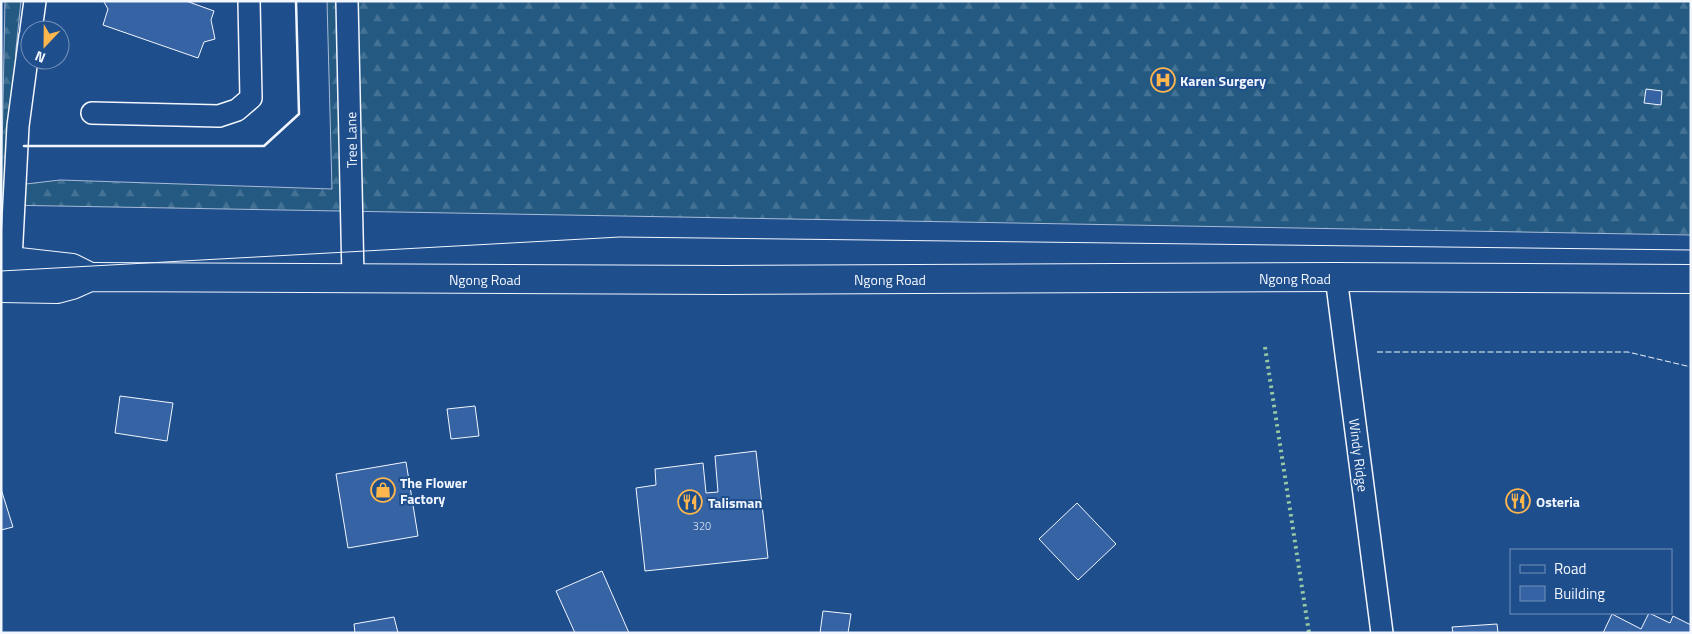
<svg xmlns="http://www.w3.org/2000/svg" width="1692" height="634" viewBox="0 0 1692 634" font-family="'Titillium Web',sans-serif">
  <defs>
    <pattern id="forest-firs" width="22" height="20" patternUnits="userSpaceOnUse" patternTransform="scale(1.25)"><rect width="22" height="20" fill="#245a82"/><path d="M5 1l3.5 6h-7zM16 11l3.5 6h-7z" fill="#447295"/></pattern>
  </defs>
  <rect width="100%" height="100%" fill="#1f4e8c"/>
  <!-- forest -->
  <path fill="url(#forest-firs)" stroke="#a8bbd7" d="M5,1H21L16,49L9,186L60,180L332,189L327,1H1691V235L1,205Z"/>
  <!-- building -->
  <g fill="#3563a3" stroke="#f2f6ff">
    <path d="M105,1H186L214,11L211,20L215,39L204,42L198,58L103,25L108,9L104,2Z"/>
    <path d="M1646,89L1662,91L1661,105L1644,103Z"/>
    <path d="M120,396L173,403L167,441L115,433Z"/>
    <path d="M475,406L479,436L451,439L447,409Z"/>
    <path d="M756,451L768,558L645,571L636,488L656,485L655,469L703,463L706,493L718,492L715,456Z"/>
    <path d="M406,462L418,536L348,548L336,474Z"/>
    <path d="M1,489L13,527L1,530Z"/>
    <path d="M1077,503L1116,544L1078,580L1039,539Z"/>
    <path d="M602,571L629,633H575L556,591Z"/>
    <path d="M823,611L851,614L848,633H820Z"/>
    <path d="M1649,613L1670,623L1673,616L1691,625V633H1603L1612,614L1641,629Z"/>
    <path d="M394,617L398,633H355L354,624Z"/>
    <path d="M1497,624L1498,633H1453L1452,627Z"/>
  </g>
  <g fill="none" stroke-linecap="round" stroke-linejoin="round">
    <!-- street casing -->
    <g stroke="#f2f6ff" stroke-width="24">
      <g id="street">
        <path d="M347,1L353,278"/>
        <path d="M31,30L35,1"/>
        <path d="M92,113L219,116L237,110L251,98L249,1"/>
        <path d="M11,260L18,126L30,36"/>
        <path d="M1336,277L1382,633"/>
      </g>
    </g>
    <!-- secondary casing -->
    <g stroke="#f2f6ff" stroke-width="30">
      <g id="secondary">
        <path d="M1,260L72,268L90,277"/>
        <path d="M1,288L57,289L72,285L90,277L725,280L1336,277L1691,279"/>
      </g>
    </g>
    <!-- street -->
    <use href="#street" stroke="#1f4e8c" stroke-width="21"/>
    <!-- secondary -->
    <use href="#secondary" stroke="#1f4e8c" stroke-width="28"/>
    <!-- tram -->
    <path stroke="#f2f6ff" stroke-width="1" d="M1,271L620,237L1691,250"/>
    <!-- hedge -->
    <path stroke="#97c8a6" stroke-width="4" stroke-dasharray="2.5 4" stroke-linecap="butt" d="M1265,347L1309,633"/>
    <!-- fence -->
    <path stroke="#f2f6ff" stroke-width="1" stroke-dasharray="6 2.5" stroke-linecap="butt" d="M1377,352H1628L1691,367"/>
    <!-- wall -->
    <path stroke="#f2f6ff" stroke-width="2.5" d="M24,146H264L299,114L296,1"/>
  </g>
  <!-- icons -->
  <defs>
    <g id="hospital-ring" transform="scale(1.25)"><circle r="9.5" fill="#1f4e8c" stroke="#ffb74d" stroke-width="1.5"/><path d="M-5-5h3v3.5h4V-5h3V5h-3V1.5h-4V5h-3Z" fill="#ffb74d"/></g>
    <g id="shop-ring" transform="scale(1.25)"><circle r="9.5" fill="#1f4e8c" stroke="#ffb74d" stroke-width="1.5"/><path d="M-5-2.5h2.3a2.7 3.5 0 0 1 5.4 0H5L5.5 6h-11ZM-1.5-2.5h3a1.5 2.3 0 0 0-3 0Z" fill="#ffb74d"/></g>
    <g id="restaurant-ring" transform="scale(1.25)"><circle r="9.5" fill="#1f4e8c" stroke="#ffb74d" stroke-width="1.5"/><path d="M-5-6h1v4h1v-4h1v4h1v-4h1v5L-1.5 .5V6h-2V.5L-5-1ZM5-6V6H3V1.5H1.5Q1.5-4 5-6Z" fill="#ffb74d"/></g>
  </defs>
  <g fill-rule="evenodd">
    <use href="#hospital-ring" x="1163" y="80"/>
    <use href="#shop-ring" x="383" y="490"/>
    <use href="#restaurant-ring" x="1518" y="501"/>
    <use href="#restaurant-ring" x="690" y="502"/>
  </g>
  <g text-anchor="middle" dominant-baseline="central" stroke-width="4" stroke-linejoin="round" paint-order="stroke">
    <!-- number labels -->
    <g font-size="11" fill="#c3d1e8">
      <text x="702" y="526">320</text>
    </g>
    <!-- poi labels -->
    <g font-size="14" font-weight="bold" fill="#f2f6ff" stroke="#1f4e8c" text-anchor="start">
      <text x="1180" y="80">Karen Surgery</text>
      <text x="400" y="482">The Flower<tspan x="400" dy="16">Factory</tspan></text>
      <text x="1536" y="501">Osteria</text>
      <text x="708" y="502">Talisman</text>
    </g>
    <!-- street labels -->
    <g font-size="14" fill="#f2f6ff" stroke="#1f4e8c">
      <text transform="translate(351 140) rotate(-91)">Tree Lane</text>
      <text x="1295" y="278">Ngong Road</text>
      <text x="485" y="279">Ngong Road</text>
      <text x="890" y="279">Ngong Road</text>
      <text transform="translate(1359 455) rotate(83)">Windy Ridge</text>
    </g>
  </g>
  <!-- border -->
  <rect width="1692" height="634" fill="none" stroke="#f2f6ff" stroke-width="5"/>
  <!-- legend -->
  <rect x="1510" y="549" width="162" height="65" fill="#1f4e8c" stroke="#7391ba"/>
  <rect x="1520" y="565" width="25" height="8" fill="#1f4e8c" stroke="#7391ba"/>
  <text x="1554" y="574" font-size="15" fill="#f2f6ff">Road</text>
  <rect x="1520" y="586" width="25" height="15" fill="#3563a3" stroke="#7391ba"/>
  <text x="1554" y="599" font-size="15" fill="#f2f6ff">Building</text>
  <!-- north arrow -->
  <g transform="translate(45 45) rotate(202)"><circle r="24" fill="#1f4e8c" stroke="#7391ba"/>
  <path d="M0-4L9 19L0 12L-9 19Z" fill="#ffb74d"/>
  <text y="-8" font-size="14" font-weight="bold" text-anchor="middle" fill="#f2f6ff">N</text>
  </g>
</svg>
